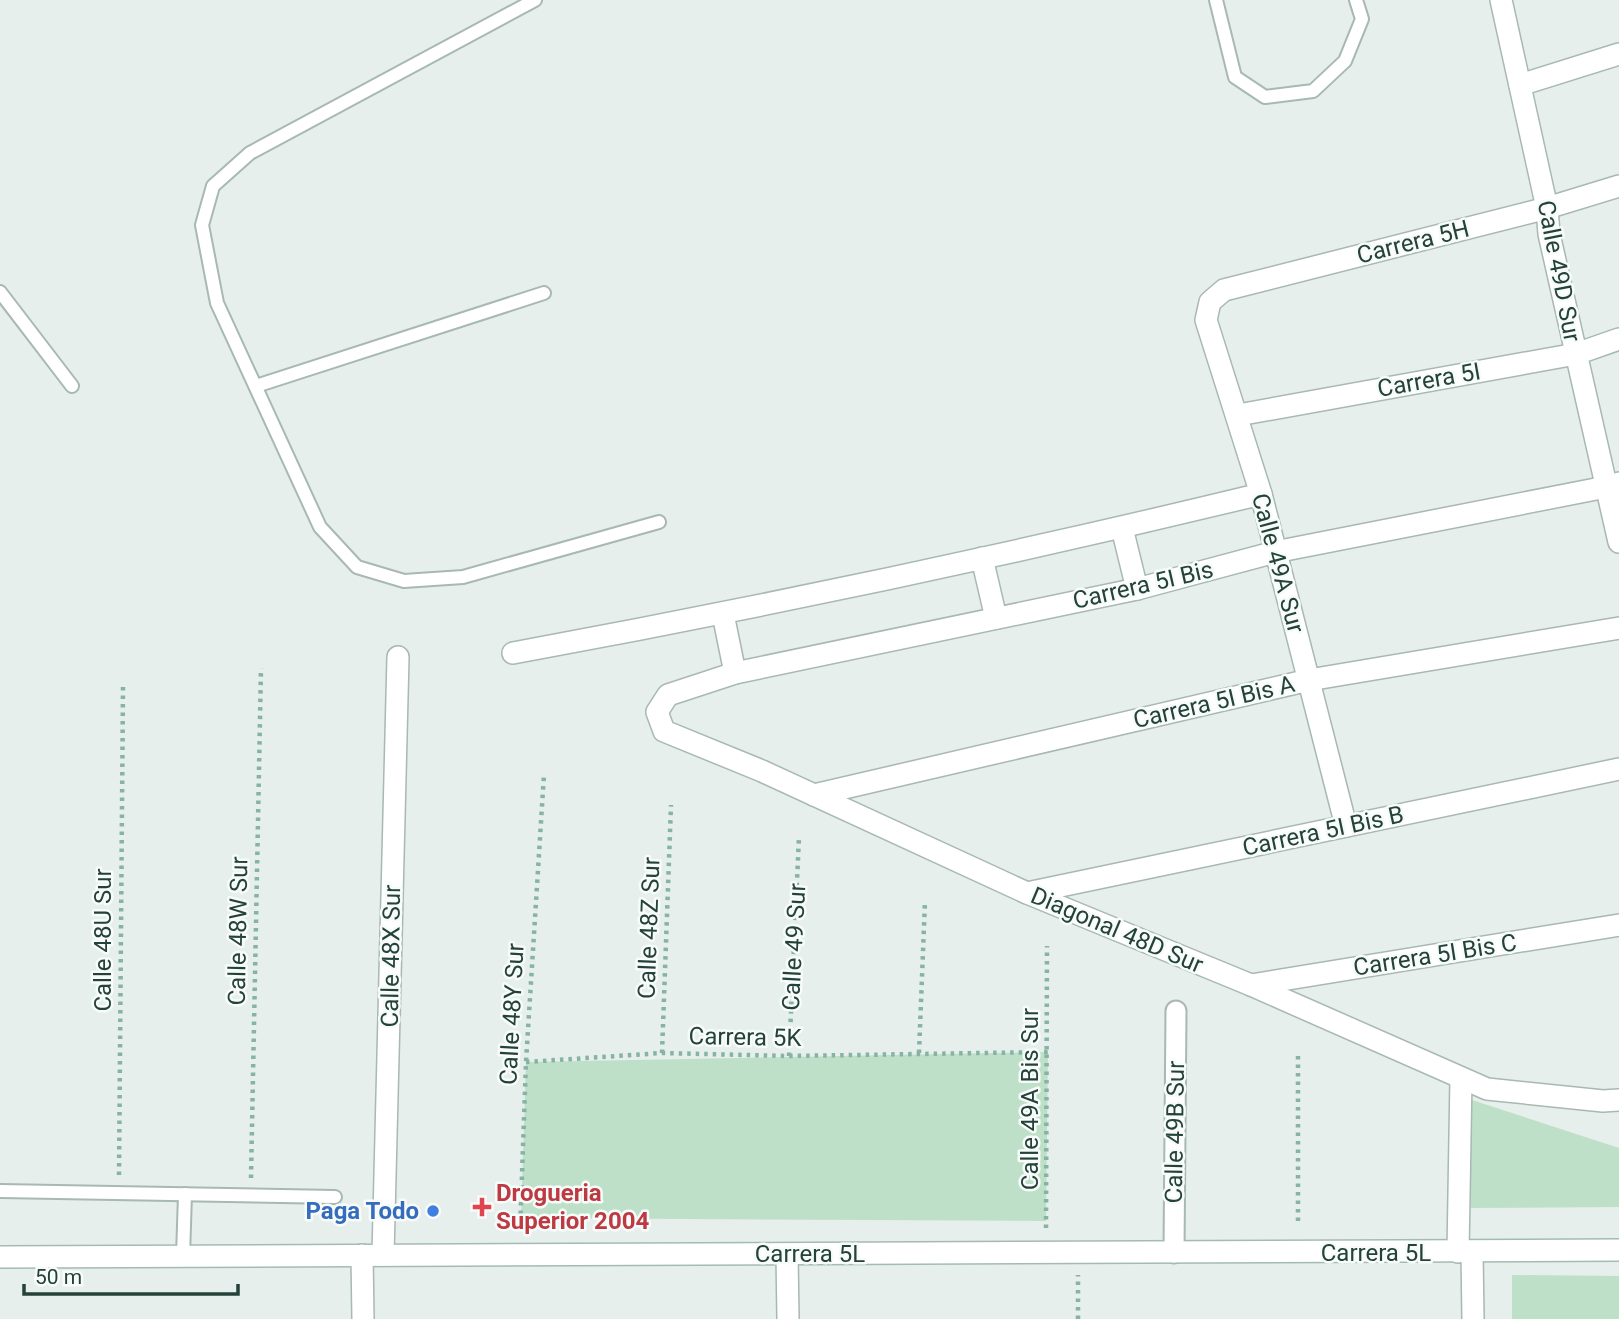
<svg xmlns="http://www.w3.org/2000/svg" width="1619" height="1319" viewBox="0 0 1619 1319" font-family="Roboto,sans-serif">
  <rect width="100%" height="100%" fill="#e6efeb"/>
  <!-- green -->
  <g fill="#bfe0c8">
    <path d="M1048,1052L1046,1221L521,1218L526,1062Z"/>
    <path d="M1469,1099L1619,1148V1207L1471,1208Z"/>
    <path d="M1512,1275L1619,1276V1319H1512Z"/>
  </g>
  <g fill="none" stroke-linecap="round" stroke-linejoin="round">
    <!-- service casing -->
    <g stroke="#a8b8b2" stroke-width="16">
      <g id="service">
        <path d="M535,0L250,153L213,186L202,225L217,303L320,527L357,567L404,581L463,577L659,522"/>
        <path d="M1216,0L1235,77L1265,97L1313,91L1345,61L1362,19L1356,0"/>
        <path d="M0,292L72,386"/>
        <path d="M256,386L544,293"/>
        <path d="M0,1191L335,1197"/>
        <path d="M183,1256L185,1194"/>
      </g>
    </g>
    <!-- pedestrian casing -->
    <g stroke="#a8b8b2" stroke-width="23">
      <path id="pedestrian" d="M1174,1253L1176,1011"/>
    </g>
    <!-- minor casing -->
    <g stroke="#a8b8b2" stroke-width="24">
      <g id="minor">
        <path d="M1501,0L1547,208L1549,234L1619,542"/>
        <path d="M1520,85L1619,54"/>
        <path d="M1238,415L1576,354L1619,339"/>
        <path d="M1619,483L1606,487L1275,552L1137,589L735,673L668,695L657,712L664,731L762,771L1027,893L1251,985L1487,1089L1603,1101L1619,1100"/>
        <path d="M1122,528L1137,589"/>
        <path d="M982,558L996,618"/>
        <path d="M723,614L735,673"/>
        <path d="M513,653C763,607 1013,554 1261,494"/>
        <path d="M814,795L1309,680L1619,628"/>
        <path d="M1346,826L1261,494L1206,320L1210,302L1224,290L1547,208L1619,186"/>
        <path d="M1027,893L1619,769"/>
        <path d="M1251,985L1619,925"/>
        <path d="M1458,1252L1461,1078"/>
        <path d="M787,1254L788,1319"/>
        <path d="M362,1255L363,1319"/>
        <path d="M383,1255L398,657"/>
      </g>
    </g>
    <!-- tertiary casing -->
    <g stroke="#a8b8b2" stroke-width="24">
      <path id="tertiary" d="M1472,1252L1473,1319"/>
    </g>
    <!-- secondary casing -->
    <g stroke="#a4bbb3" stroke-width="24">
      <path id="secondary" d="M0,1257L1619,1250"/>
    </g>
    <!-- path -->
    <g stroke="#86b3a5" stroke-width="4.5" stroke-dasharray="3.5 5" stroke-linecap="butt">
      <path d="M662,1053L671,805"/>
      <path d="M919,1053L925,901"/>
      <path d="M789,1056L799,837"/>
      <path d="M1298,1056V1221"/>
      <path d="M526,1062L662,1053L789,1056L1048,1052"/>
      <path d="M119,1175L123,686"/>
      <path d="M251,1178L261,668"/>
      <path d="M1046,1228L1047,946"/>
      <path d="M520,1231L526,1062L544,774"/>
      <path d="M1078,1319V1275"/>
    </g>
    <!-- service -->
    <use href="#service" stroke="#fff" stroke-width="12"/>
    <!-- pedestrian -->
    <use href="#pedestrian" stroke="#fff" stroke-width="19"/>
    <!-- minor -->
    <use href="#minor" stroke="#fff" stroke-width="21"/>
    <!-- tertiary -->
    <use href="#tertiary" stroke="#fff" stroke-width="21"/>
    <!-- secondary -->
    <use href="#secondary" stroke="#fff" stroke-width="21"/>
  </g>
  <!-- markers -->
  <path fill="#e0444e" stroke="#f7fbf9" stroke-width="2.5" d="M478.5 1196.5h7v7h7v7h-7v7h-7v-7h-7v-7h7z"/>
  <circle fill="#3f7fe0" stroke="#f7fbf9" stroke-width="2.5" cx="433" cy="1211" r="7"/>
  <g text-anchor="middle" dominant-baseline="central" stroke-width="5" stroke-linejoin="round" paint-order="stroke">
    <!-- street labels -->
    <g font-size="24" fill="#24423a" stroke="#f7fbf9">
      <text transform="translate(1413 242) rotate(-14)">Carrera 5H</text>
      <text transform="translate(1559 271) rotate(79)">Calle 49D Sur</text>
      <text transform="translate(1429 380) rotate(-10)">Carrera 5I</text>
      <text transform="translate(1278 563) rotate(75)">Calle 49A Sur</text>
      <text transform="translate(1143 585) rotate(-13)">Carrera 5I Bis</text>
      <text transform="translate(1214 702) rotate(-13)">Carrera 5I Bis A</text>
      <text transform="translate(1323 831) rotate(-12)">Carrera 5I Bis B</text>
      <text transform="translate(649 928) rotate(-88)">Calle 48Z Sur</text>
      <text transform="translate(1117 930) rotate(23)">Diagonal 48D Sur</text>
      <text transform="translate(238 931) rotate(-89)">Calle 48W Sur</text>
      <text transform="translate(103 940) rotate(-90)">Calle 48U Sur</text>
      <text transform="translate(794 947) rotate(-87)">Calle 49 Sur</text>
      <text transform="translate(1435 955) rotate(-9)">Carrera 5I Bis C</text>
      <text transform="translate(391 956) rotate(-89)">Calle 48X Sur</text>
      <text transform="translate(512 1014) rotate(-87)">Calle 48Y Sur</text>
      <text transform="translate(745 1037) rotate(1)">Carrera 5K</text>
      <text transform="translate(1030 1099) rotate(-90)">Calle 49A Bis Sur</text>
      <text transform="translate(1175 1132) rotate(-89)">Calle 49B Sur</text>
      <text x="1376" y="1253">Carrera 5L</text>
      <text x="810" y="1254">Carrera 5L</text>
    </g>
    <!-- health labels -->
    <g font-size="24" font-weight="bold" fill="#be3a42" stroke="#f7fbf9" text-anchor="start">
      <text x="496" y="1193">Drogueria<tspan x="496" dy="28">Superior 2004</tspan></text>
    </g>
    <!-- shop labels -->
    <g font-size="24" font-weight="bold" fill="#366cbe" stroke="#f7fbf9" text-anchor="end">
      <text x="419" y="1211">Paga Todo</text>
    </g>
  </g>
  <!-- scale -->
  <path d="M24 1284v10h214v-10" fill="none" stroke="#24423a" stroke-width="3.5"/>
  <text x="35" y="1284" font-size="21" fill="#24423a" stroke="#f7fbf9" stroke-width="5" paint-order="stroke">50 m</text>
</svg>
